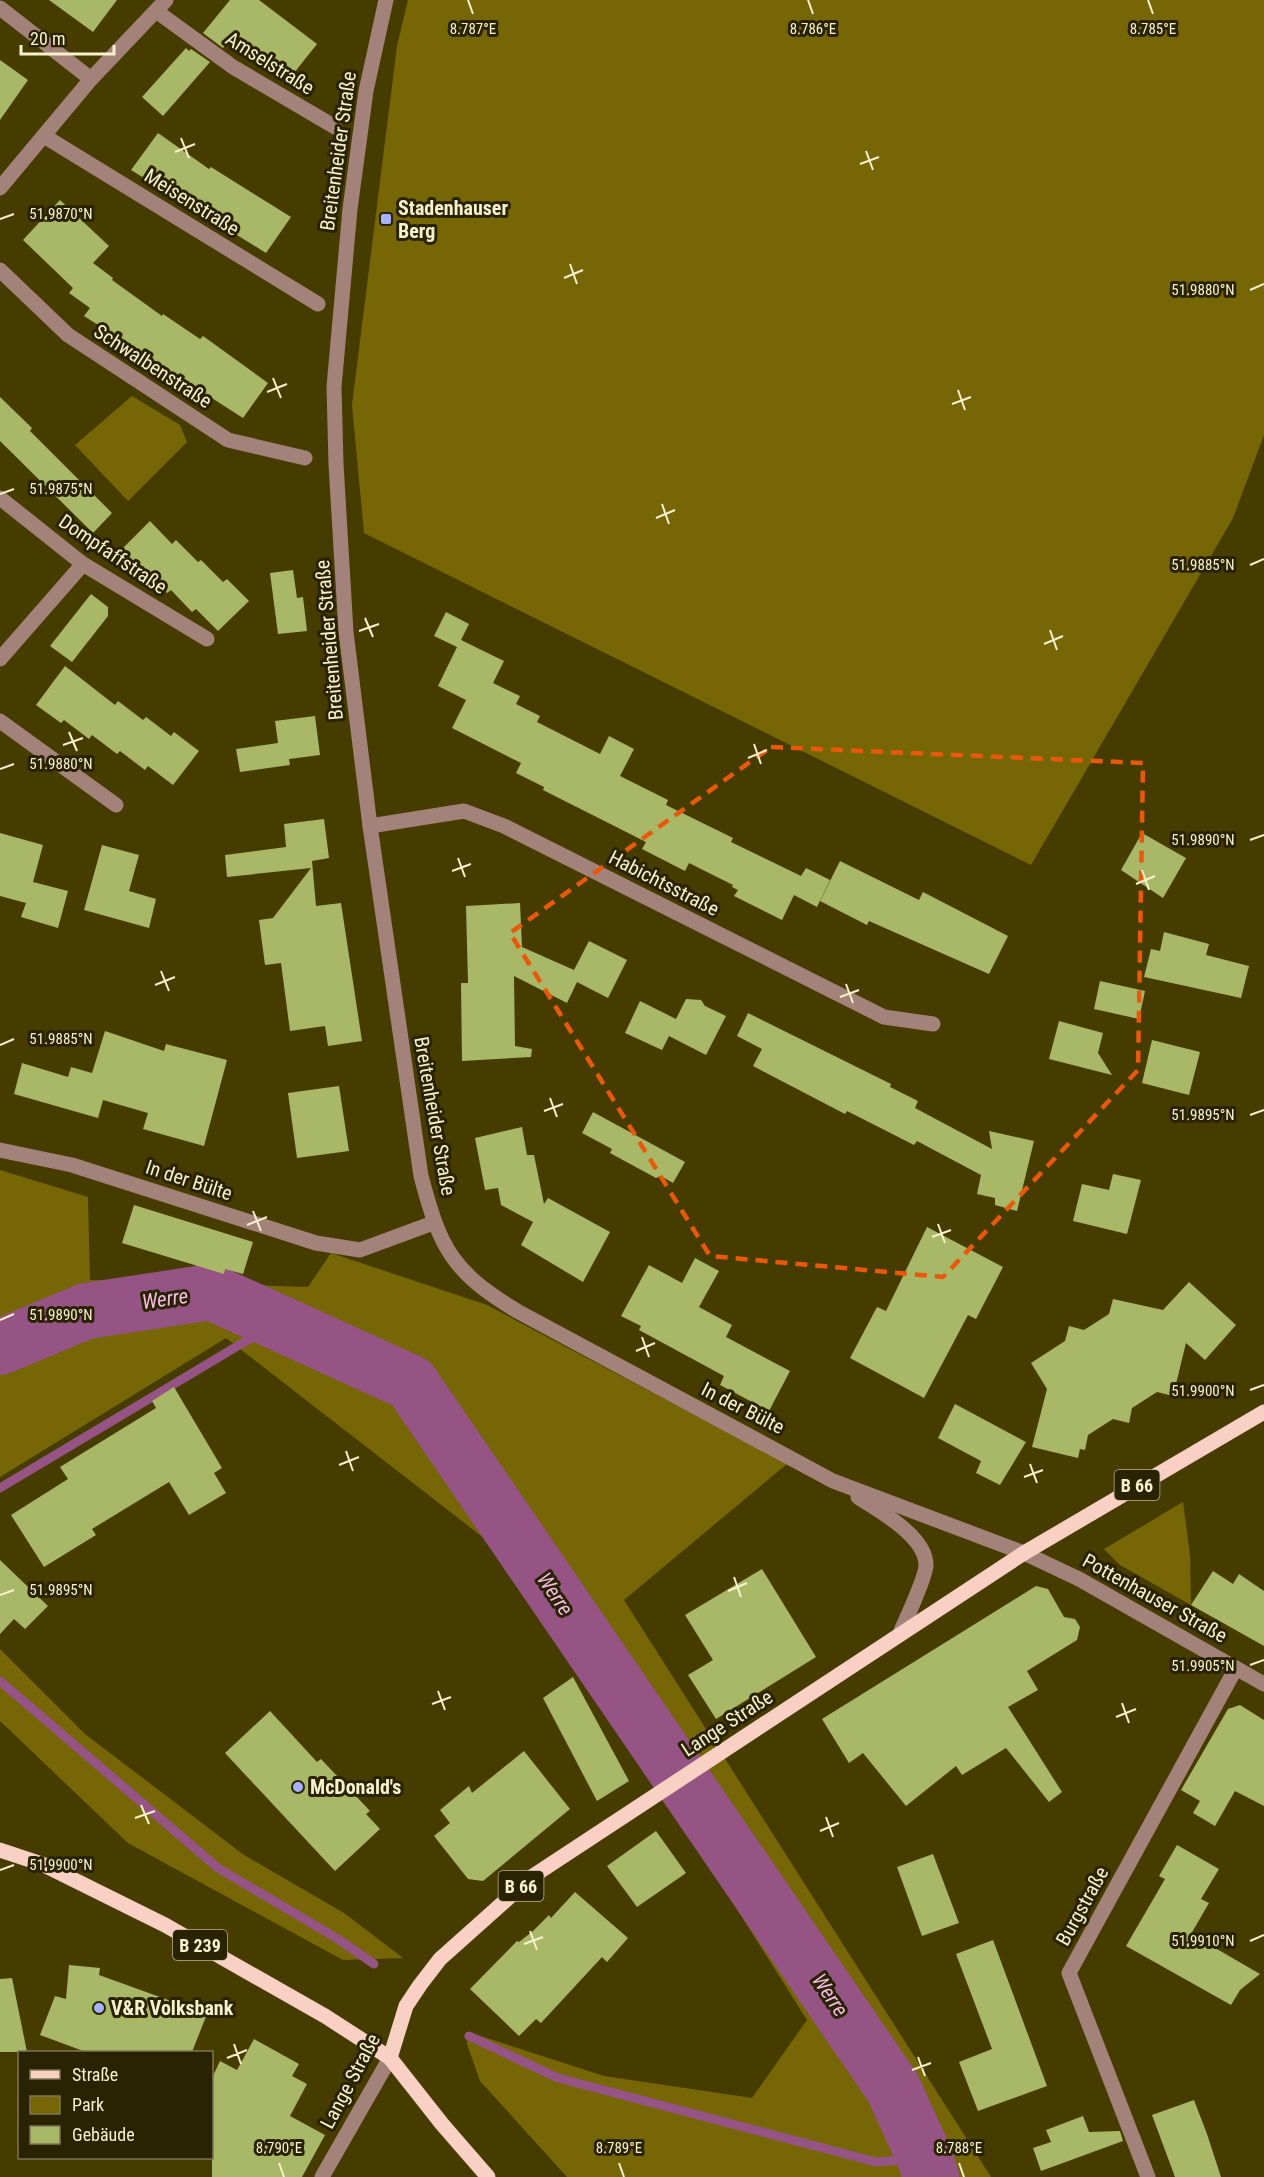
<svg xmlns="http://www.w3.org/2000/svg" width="1264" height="2177" viewBox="0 0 1264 2177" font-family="'Roboto Condensed',sans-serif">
  <rect width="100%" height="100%" fill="#473c00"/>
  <!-- green -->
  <g fill="#776606">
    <path d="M408,0H1264V435L1233,518L1031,865L364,533L352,405L397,46Z"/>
    <path d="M132,396L180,425L187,442L128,501L75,445Z"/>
    <path d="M0,1170L88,1197L90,1280L308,1287L331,1253L487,1305L787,1464L624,1600L991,2177H567L480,2081L467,2044L468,2032L604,2076L752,2098L807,2020L520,1566L226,1338L0,1477Z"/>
    <path d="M1183,1502L1190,1555L1191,1605L1120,1565L1104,1549Z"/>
    <path d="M0,1649L85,1734L244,1855L344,1913L403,1958L343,1960L128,1843L0,1721Z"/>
  </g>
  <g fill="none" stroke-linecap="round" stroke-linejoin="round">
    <!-- stream -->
    <g stroke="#965484" stroke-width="9">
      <path d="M0,1488L276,1323"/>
      <path d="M0,1681L218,1868L338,1939L374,1964"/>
      <path d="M469,2036L558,2078L876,2162L925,2158"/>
    </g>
    <!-- river -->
    <path stroke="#965484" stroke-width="56" d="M0,1347L86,1311L211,1292L411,1383L893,2088L925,2158L931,2177"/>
  </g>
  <!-- building -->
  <g fill="#a9b867">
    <path d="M49,0H117L93,32Z"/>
    <path d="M230,0H259L317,44L290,78L239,39L237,42L232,38L223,48L203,33Z"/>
    <path d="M186,48L189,51L191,49L210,62L163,116L142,97Z"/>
    <path d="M0,60L28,80L0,120Z"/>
    <path d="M158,133L209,169L211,167L291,217L266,253L131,170Z"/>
    <path d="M60,200L109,246L93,263L113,278L112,280L162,316L163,314L200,339L203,336L268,383L243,418L84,316L90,308L69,293L73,288L23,240Z"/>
    <path d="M0,397L32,428L30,431L112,513L93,533L0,441Z"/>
    <path d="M150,521L172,544L176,540L198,562L201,560L223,582L227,579L249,601L218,631L196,609L192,612L171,590L167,593L145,570L142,573L120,551Z"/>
    <path d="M293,570L297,598L303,597L307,631L278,634L270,573Z"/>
    <path d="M91,594L108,607V616L72,662L50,646Z"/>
    <path d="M446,612L469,624L461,640L504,661L493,683L520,696L516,704L540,716L537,722L600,754L609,736L634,749L620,776L668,800L666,805L733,838L731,842L801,876L806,868L830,880L817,907L794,895L782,920L734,896L738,890L732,887L733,885L689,863L685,871L642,849L646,842L543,790L544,787L516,773L521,763L452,728L466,700L438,686L457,647L434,636Z"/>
    <path d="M65,666L115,705L118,701L143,720L146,717L171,736L174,732L199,751L173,785L148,766L145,770L120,751L117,754L92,735L89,739L64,720L61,723L36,705Z"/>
    <path d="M315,716L320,755L289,759L290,765L240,772L236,749L278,743L275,721Z"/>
    <path d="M324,819L329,858L312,861L316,906L341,903L362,1041L328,1046L325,1026L290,1031L281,963L265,965L259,920L273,918L311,868L227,877L225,855L286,847L284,824Z"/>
    <path d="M0,833L43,845L33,882L68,891L58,928L21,917L26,903L0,896Z"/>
    <path d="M1142,833L1186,858L1163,898L1121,870Z"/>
    <path d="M102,845L139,855L129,891L156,899L149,928L84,910Z"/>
    <path d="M840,861L919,900L923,892L1008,936L989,974L869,921L867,925L820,901Z"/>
    <path d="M520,903L522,947L574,970L589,941L627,960L608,998L577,982L567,1003L514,976L515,1046L532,1049L531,1057L462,1061L461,983H468L466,906Z"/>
    <path d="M1164,932L1209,944L1206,955L1249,966L1241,998L1144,977L1151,949L1160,951Z"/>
    <path d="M1100,981L1145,991L1139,1019L1094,1009Z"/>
    <path d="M686,999L701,1000L705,1006L726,1016L706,1055L669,1036L662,1050L625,1033L640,1001L676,1019Z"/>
    <path d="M748,1013L891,1084L890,1087L918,1101L915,1108L992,1149L989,1131L1034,1141L1017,1211L995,1205V1198L977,1194L981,1175L917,1141L914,1145L847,1111L845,1114L753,1066L762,1049L737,1036Z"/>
    <path d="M1059,1021L1103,1033L1098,1053L1112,1075L1049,1059Z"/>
    <path d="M105,1031L164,1051L166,1044L227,1060L204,1146L143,1129L148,1113L103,1100L98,1118L14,1094L22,1063L68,1077L71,1067L92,1073Z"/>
    <path d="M1152,1040L1200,1052L1189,1095L1142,1083Z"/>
    <path d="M339,1086L349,1151L297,1158L288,1093Z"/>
    <path d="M593,1112L685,1162L673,1183L661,1176L656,1178L610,1153L612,1149L582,1133Z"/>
    <path d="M522,1127L527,1155H534L544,1204L548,1198L610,1232L583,1282L521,1245L533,1222L501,1205L498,1188L485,1190L475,1138Z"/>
    <path d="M1113,1174L1141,1180L1127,1234L1073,1221L1082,1184L1109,1190Z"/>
    <path d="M134,1205L253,1242L243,1274L225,1269L224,1274L122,1243Z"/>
    <path d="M927,1227L1003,1267L976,1319L968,1315L924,1398L850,1358L877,1307L886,1311Z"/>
    <path d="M695,1258L719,1271L699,1307L732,1325L726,1337L790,1371L769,1411L720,1385L724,1376L639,1330L641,1326L621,1316L649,1265L682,1283Z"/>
    <path d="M1189,1282L1236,1325L1205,1360L1186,1343L1173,1396L1157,1392L1132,1408L1129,1423L1113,1419L1088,1435L1085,1450L1080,1449L1078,1458L1032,1447L1047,1389L1031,1363L1065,1341L1069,1326L1084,1330L1109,1314L1113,1299L1163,1310Z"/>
    <path d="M174,1387L222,1468L214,1473L226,1493L189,1515L169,1482L92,1529L96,1535L44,1567L11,1515L68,1479L60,1467L156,1408L152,1401Z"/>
    <path d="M955,1404L1026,1442L1000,1485L976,1473L981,1461L938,1438Z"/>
    <path d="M0,1560L48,1606L25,1629L14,1619L0,1634Z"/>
    <path d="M762,1569L816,1657L716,1719L688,1675L713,1660L685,1615Z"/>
    <path d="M1213,1571L1233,1584L1239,1574L1264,1591V1646L1191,1605Z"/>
    <path d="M1036,1586L1048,1589L1064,1617L1075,1619L1080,1627L1077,1640L1027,1671L1038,1690L1008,1707L1062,1792L1049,1802L1006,1748L962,1775L956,1766L906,1806L863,1753L849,1763L822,1719Z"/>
    <path d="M573,1677L629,1781L597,1801L543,1698Z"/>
    <path d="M1240,1705L1264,1720V1806L1235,1791L1215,1826L1193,1813L1200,1801L1181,1790L1228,1709Z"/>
    <path d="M270,1711L317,1762L321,1759L370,1811L366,1814L380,1829L335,1871L225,1753Z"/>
    <path d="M524,1751L570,1809L483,1881L468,1879L434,1836L450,1823L440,1810L469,1786L472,1793Z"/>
    <path d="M656,1831L686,1873L637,1907L607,1866Z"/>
    <path d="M1177,1845L1219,1869L1201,1899L1209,1903L1191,1934L1260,1974L1240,1990L1231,2005L1126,1946L1165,1879L1159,1876Z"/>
    <path d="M933,1854L959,1923L922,1936L897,1867Z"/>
    <path d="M575,1892L628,1938L607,1962L602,1957L541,2023L536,2019L519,2036L470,1989L517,1941L519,1942L533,1931L549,1915L551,1918Z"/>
    <path d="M993,1940L1047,2086L978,2111L959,2062L992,2049L956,1954Z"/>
    <path d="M69,1965L100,1968L99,1975L207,2014L192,2052H86L40,2035L55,1996L66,1999Z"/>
    <path d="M12,1978L27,2052H0V1979Z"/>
    <path d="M254,2039L299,2064L292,2076L307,2084L290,2116L325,2135L302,2177H212V2078L220,2061L237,2070Z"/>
    <path d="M1194,2100L1207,2134L1221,2177H1175L1152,2115Z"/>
    <path d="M1083,2116L1089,2132L1120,2131L1123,2141L1041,2171L1033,2148L1051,2142L1046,2130Z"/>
  </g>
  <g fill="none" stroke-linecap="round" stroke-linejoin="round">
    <!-- minor -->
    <g stroke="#a38379" stroke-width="15">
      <path d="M386,0L366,91L350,209L334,387L336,464L346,632L370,826L421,1176C440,1248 452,1272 517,1311L833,1481L1024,1553L1079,1579L1264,1684"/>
      <path d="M0,8L91,79"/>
      <path d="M156,11L233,67L335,127"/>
      <path d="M44,136L318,304"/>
      <path d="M0,188L91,79L166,0"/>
      <path d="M0,270L68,335L228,440L305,458"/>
      <path d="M0,498L83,564L207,639"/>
      <path d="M0,659L83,564"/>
      <path d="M0,721L116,805"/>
      <path d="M370,826L464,811L504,826L884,1017L933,1024"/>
      <path d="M0,1150L72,1165L316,1243L360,1250L433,1223"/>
      <path d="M858,1497C879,1511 926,1536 926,1565C926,1577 907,1617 901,1631"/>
      <path d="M322,2177L390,2058"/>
      <path d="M1148,2177L1069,1973L1236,1668"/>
    </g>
    <!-- major -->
    <g stroke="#f8d0c4" stroke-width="15">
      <path d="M0,1850L42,1864L165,1925L325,2016L390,2058L442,2124L488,2177"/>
      <path d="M390,2058L406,2006L420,1985L440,1959L533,1876L1024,1553L1264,1412"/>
    </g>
  </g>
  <!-- marked area -->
  <path fill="none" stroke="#e8590c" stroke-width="4.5" stroke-dasharray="12 8" stroke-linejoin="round" d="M771,747L1143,763L1138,1070L943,1277L710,1256L510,933Z"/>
  <!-- ticks -->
  <path fill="none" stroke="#f8f1ce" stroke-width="2" d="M468,0L473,14M808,0L813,14M1148,0L1153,14M181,138L189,158M866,151L873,170M175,152L195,144M860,164L879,157M0,219L14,214M570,264L577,284M564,278L583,270M1250,290L1264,284M273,378L281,398M958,390L965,410M267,392L287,384M952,404L971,397M0,494L14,489M662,504L669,524M656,518L675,510M1250,565L1264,559M365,618L373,637M1050,630L1057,650M359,631L379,624M1044,644L1063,636M69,732L77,751M754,744L761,764M63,745L83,738M748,758L767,750M0,769L14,764M1250,840L1264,835M458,858L465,877M1142,870L1149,890M452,871L471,864M1136,884L1155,876M161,971L169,991M846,984L853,1003M155,985L175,977M840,997L859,990M0,1045L14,1039M550,1098L557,1117M544,1111L563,1104M1250,1115L1264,1110M253,1211L261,1231M938,1224L945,1243M247,1225L267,1217M932,1237L951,1230M0,1320L14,1314M642,1337L649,1357M636,1351L655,1343M1250,1390L1264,1385M346,1451L353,1471M1030,1464L1037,1483M339,1465L359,1457M1024,1477L1043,1470M734,1577L741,1597M728,1591L747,1583M0,1595L14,1590M1250,1665L1264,1660M438,1691L445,1710M1122,1703L1129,1723M432,1704L451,1697M1116,1717L1136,1709M141,1805L149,1824M826,1817L833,1837M135,1818L155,1811M820,1831L839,1823M0,1870L14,1865M530,1931L537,1950M1250,1941L1264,1935M524,1944L543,1937M234,2044L241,2064M918,2057L925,2076M227,2058L247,2050M912,2070L931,2063M279,2163L284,2177M619,2163L624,2177M959,2163L964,2177"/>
  <!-- markers -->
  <g fill="#a7b1fc" stroke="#292304" stroke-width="2">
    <rect x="380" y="213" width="12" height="12" rx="3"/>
    <circle cx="298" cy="1787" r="6"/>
    <circle cx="99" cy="2008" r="6"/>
  </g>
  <g text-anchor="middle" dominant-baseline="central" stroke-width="6" stroke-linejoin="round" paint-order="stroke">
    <!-- shield labels -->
    <g fill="#292304" stroke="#bab391" stroke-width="1.5">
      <rect x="1114.5" y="1470" width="45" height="30" rx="4.5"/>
      <rect x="498.5" y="1871" width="45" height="30" rx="4.5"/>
      <rect x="173" y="1930" width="54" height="30" rx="4.5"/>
    </g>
    <g font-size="18" font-weight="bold" fill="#f8f1ce">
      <text x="1137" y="1485">B 66</text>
      <text x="521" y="1886">B 66</text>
      <text x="200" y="1945">B 239</text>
    </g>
    <!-- street labels -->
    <g font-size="20" fill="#f8f1ce" stroke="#292304">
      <text transform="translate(270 63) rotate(32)">Amselstraße</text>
      <text transform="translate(338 151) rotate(-82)">Breitenheider Straße</text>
      <text transform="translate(192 202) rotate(32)">Meisenstraße</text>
      <text transform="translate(153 366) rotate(33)">Schwalbenstraße</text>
      <text transform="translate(113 554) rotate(34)">Dompfaffstraße</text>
      <text transform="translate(329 640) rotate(-95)">Breitenheider Straße</text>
      <text transform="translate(664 883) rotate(27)">Habichtsstraße</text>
      <text transform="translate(435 1116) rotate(80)">Breitenheider Straße</text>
      <text transform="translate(189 1180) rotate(18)">In der Bülte</text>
      <text transform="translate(743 1408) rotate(27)">In der Bülte</text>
      <text transform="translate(1155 1598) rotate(29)">Pottenhauser Straße</text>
      <text transform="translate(727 1723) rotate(-33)">Lange Straße</text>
      <text transform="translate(1082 1906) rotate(-61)">Burgstraße</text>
      <text transform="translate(350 2081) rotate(-62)">Lange Straße</text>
    </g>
    <!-- poi labels -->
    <g font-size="20" font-weight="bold" fill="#f8f1ce" stroke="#292304" text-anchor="start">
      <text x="398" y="208">Stadenhauser<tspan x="398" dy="23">Berg</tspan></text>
      <text x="310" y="1787">McDonald's</text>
      <text x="111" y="2008">V&amp;R Volksbank</text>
    </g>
    <!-- water labels -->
    <g font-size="21" font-style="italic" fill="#f5bce4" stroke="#292304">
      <text transform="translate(165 1299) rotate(-8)">Werre</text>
      <text transform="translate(555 1594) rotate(56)">Werre</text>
      <text transform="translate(830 1995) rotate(56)">Werre</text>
    </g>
  </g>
  <g font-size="15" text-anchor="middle" fill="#f8f1ce" stroke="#292304" stroke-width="6" stroke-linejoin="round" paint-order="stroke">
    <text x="473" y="34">8.787°E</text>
    <text x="813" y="34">8.786°E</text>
    <text x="1153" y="34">8.785°E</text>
    <text x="61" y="219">51.9870°N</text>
    <text x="1203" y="295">51.9880°N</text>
    <text x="61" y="494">51.9875°N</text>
    <text x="1203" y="570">51.9885°N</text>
    <text x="61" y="769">51.9880°N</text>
    <text x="1203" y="845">51.9890°N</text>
    <text x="61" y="1044">51.9885°N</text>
    <text x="1203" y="1120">51.9895°N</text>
    <text x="61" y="1320">51.9890°N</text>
    <text x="1203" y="1396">51.9900°N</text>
    <text x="61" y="1595">51.9895°N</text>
    <text x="1203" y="1671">51.9905°N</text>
    <text x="61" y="1870">51.9900°N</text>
    <text x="1203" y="1946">51.9910°N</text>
    <text x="279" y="2153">8.790°E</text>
    <text x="619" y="2153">8.789°E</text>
    <text x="959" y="2153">8.788°E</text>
  </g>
  <!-- legend -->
  <rect x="18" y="2051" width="195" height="108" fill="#292304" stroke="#7c7555" stroke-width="1.5"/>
  <rect x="30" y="2070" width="30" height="9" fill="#f8d0c4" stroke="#7c7555" stroke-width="1.5"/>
  <text x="72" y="2081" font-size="18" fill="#f8f1ce">Straße</text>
  <rect x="30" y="2096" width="30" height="18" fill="#776606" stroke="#7c7555" stroke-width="1.5"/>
  <text x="72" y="2111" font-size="18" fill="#f8f1ce">Park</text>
  <rect x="30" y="2126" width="30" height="18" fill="#a9b867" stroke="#7c7555" stroke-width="1.5"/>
  <text x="72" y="2141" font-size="18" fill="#f8f1ce">Gebäude</text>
  <!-- scale -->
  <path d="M21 45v9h93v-9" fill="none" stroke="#f8f1ce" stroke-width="3"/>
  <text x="30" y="45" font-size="18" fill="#f8f1ce" stroke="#292304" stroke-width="4.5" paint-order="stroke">20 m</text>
</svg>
